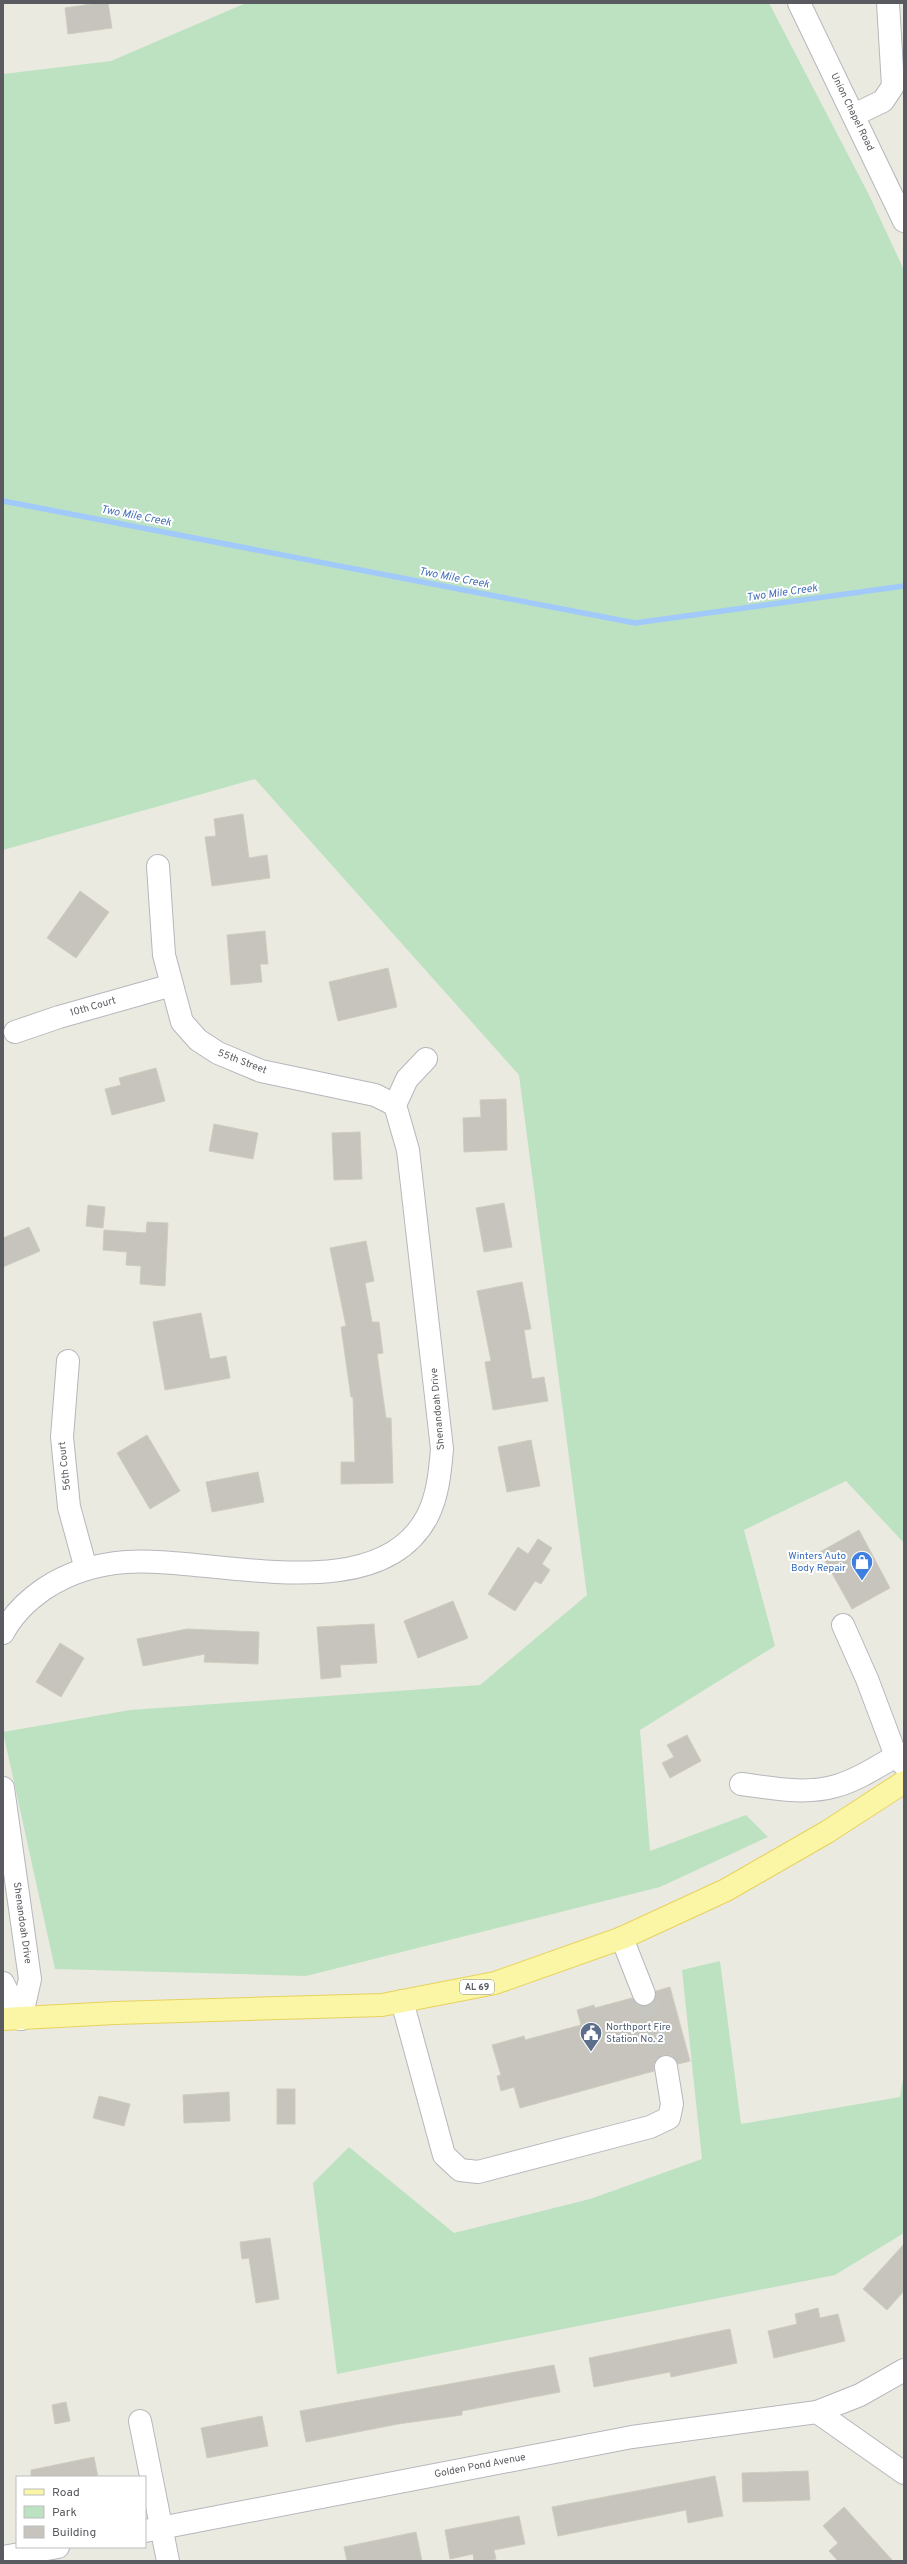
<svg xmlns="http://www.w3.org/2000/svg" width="907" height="2564" viewBox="0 0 907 2564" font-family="Overpass,sans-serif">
  <rect width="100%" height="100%" fill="#ebeae0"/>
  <!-- green -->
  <g fill="#bde2c2">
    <path d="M246,3H769L869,195L904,270V1543L846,1481L744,1530L775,1646L640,1730L650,1851L746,1815L768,1837L660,1887L306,1976L55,1969L3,1732L130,1710L480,1685L587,1595L519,1075L255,779L3,850V74L111,61Z"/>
    <path d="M720,1961L741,2124L900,2097L904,2074V2233L835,2275L337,2374L313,2183L349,2147L454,2233L590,2199L702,2159L682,1970Z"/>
  </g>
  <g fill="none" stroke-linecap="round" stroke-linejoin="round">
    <!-- stream -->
    <path stroke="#a1c9fa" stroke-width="5.5" d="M3,501L635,623L904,586"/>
  </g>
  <!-- building -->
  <g fill="#c6c4bd" stroke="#cfccbf">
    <path d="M98,3H108L112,28L68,34L65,8Z"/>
    <path d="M243,814L249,858L267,855L270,878L212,886L205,837L216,836L214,819Z"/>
    <path d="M80,891L109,912L76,958L47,938Z"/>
    <path d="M265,931L268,964H260L262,982L231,985L227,935Z"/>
    <path d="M388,968L397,1007L338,1021L329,982Z"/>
    <path d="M156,1068L165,1101L112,1115L105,1089L121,1085L119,1078Z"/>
    <path d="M506,1099L507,1150L464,1152L463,1118L481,1117L480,1100Z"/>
    <path d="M214,1124L258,1133L253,1159L209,1151Z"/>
    <path d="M360,1132L362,1179L334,1180L332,1133Z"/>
    <path d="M504,1203L512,1247L484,1252L476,1208Z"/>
    <path d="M88,1205L105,1207L103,1228L86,1226Z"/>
    <path d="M147,1222L168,1223L165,1286L140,1284L141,1266L126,1265L127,1252L103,1250L104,1230L146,1233Z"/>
    <path d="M29,1227L40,1251L3,1267V1238Z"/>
    <path d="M366,1241L374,1281L365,1283L372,1322H379L383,1353L377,1354L386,1418H391L393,1483L341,1484V1462H355L353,1397H351L341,1327L346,1326L330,1248Z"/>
    <path d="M522,1282L531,1329L524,1330L532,1379L544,1377L548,1401L493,1410L485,1362L491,1361L477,1291Z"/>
    <path d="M201,1313L210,1359L226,1356L230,1378L165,1390L153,1322Z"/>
    <path d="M147,1435L180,1491L150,1509L117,1453Z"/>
    <path d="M531,1440L540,1486L507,1492L498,1447Z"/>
    <path d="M258,1472L264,1502L212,1512L206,1482Z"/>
    <path d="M859,1530L890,1588L852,1609L820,1552Z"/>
    <path d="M538,1539L552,1548L542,1564L550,1570L541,1584L535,1581L515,1611L488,1594L518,1547L528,1554Z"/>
    <path d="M453,1601L468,1638L418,1658L404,1621Z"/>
    <path d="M374,1624L377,1663L340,1665L341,1677L321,1679L317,1627Z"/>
    <path d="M187,1629L259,1632L258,1664L204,1662L205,1654L143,1666L137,1639Z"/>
    <path d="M60,1643L84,1658L61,1697L36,1682Z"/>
    <path d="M687,1735L701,1761L670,1778L662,1763L674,1757L667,1745Z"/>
    <path d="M670,1987L690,2061L678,2064L671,2056L664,2055L654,2062V2071L520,2108L514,2087L501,2091L497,2076L501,2075L492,2045L524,2036L525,2040L581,2025L577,2010L594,2005L595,2008L632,1998L637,2004L648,2006L654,2001L656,1991Z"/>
    <rect x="277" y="2089" width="18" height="35"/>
    <path d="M229,2092L230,2121L184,2123L183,2095Z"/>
    <path d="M99,2096L130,2104L124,2126L93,2118Z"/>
    <path d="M270,2238L279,2299L256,2303L249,2258L242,2259L240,2242Z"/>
    <path d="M904,2244V2291L887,2310L863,2289Z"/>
    <path d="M818,2308L820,2318L838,2314L845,2341L774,2358L768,2331L797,2324L795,2314Z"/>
    <path d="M730,2329L737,2363L671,2377L670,2372L594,2387L589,2358Z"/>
    <path d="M554,2365L560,2392L462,2411V2415L398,2424L306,2442L300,2411Z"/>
    <path d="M66,2402L70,2421L55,2424L52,2405Z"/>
    <path d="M262,2416L268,2446L207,2458L201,2428Z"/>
    <path d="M94,2457L98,2477H31V2470Z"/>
    <path d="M808,2471L810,2500L743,2502L742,2473Z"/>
    <path d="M715,2476L723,2516L688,2523L686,2510L558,2536L552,2507Z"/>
    <path d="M844,2507L893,2561H838L829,2551L838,2543L823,2526Z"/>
    <path d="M519,2516L525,2544L494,2550L496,2559L486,2561H474L473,2554L450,2559L445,2530Z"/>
    <path d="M416,2532L422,2561H347L344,2547Z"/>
  </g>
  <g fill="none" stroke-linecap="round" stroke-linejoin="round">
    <!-- minor-tunnel -->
    <path stroke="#c6c6c0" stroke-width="22" stroke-dasharray="22 11" stroke-linecap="butt" d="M644,1994L666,2067"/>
    <!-- minor casing -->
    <g stroke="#b6b7bc" stroke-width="24">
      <g id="minor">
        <path d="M799,3L904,221"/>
        <path d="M854,115L883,101L893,86L888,3"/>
        <path d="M158,866L164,955L182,1022L198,1040L218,1053L261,1071L375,1095L395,1105"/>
        <path d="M15,1032L59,1017L172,985"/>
        <path d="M68,1361L62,1437L69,1507L86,1569"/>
        <path d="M843,1625L867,1679L896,1756"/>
        <path d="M3,1633C12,1616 28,1600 44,1589C68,1573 98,1564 126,1562C212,1556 377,1611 427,1517C438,1496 440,1472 442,1449L408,1150L395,1105L407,1079L426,1059"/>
        <path d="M741,1784C772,1788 805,1795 836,1786C857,1780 877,1767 896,1756L904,1765"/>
        <path d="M3,1788L30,1979L21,2019"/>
        <path d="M622,1938L644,1994"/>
        <path d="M3,1983L21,2019"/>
        <path d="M402,2001L444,2155L460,2170L478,2172L650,2127L669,2118L672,2104L666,2067"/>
        <path d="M817,2412L860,2395L904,2370"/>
        <path d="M140,2421L168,2561"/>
        <path d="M145,2531L632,2437L817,2412L904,2473"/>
        <path d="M3,2557L58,2547"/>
      </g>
    </g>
    <!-- major casing -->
    <g stroke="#e8d25c" stroke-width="24">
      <path id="major" d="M3,2019L115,2013L382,2005L495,1983L622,1938L726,1890L827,1832L904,1782"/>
    </g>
    <!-- minor -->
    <use href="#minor" stroke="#fff" stroke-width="22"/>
    <!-- major -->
    <use href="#major" stroke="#faf6a6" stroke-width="22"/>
  </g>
  <!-- icons -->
  <defs>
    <g id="shop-pin" transform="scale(1.15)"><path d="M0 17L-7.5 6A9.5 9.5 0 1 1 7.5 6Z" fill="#3f7fe0" stroke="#fff"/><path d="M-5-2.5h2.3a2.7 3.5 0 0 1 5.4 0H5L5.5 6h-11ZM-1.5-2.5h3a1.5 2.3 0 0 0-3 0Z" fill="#fff"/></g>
    <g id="civic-pin" transform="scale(1.15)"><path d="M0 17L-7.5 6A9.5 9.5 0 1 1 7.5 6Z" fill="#5c6f8a" stroke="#fff"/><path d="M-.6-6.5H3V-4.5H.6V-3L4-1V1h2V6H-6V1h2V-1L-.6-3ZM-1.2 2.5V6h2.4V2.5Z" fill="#fff"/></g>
  </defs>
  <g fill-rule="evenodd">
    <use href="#shop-pin" x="862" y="1562"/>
    <use href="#civic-pin" x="591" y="2033"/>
  </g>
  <g text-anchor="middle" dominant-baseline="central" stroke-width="4" stroke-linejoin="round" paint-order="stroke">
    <!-- shield labels -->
    <rect fill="#fff" stroke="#8b8c90" stroke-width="1" x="460" y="1980" width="34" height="14" rx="3"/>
    <g font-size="9" font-weight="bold" fill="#595b60">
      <text x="477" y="1987">AL 69</text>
    </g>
    <!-- street labels -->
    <g font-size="10" fill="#595b60" stroke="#fff">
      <text transform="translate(852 112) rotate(64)">Union Chapel Road</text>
      <text transform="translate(93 1007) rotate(-16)">10th Court</text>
      <text transform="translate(242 1062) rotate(21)">55th Street</text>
      <text transform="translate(438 1409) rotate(-95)">Shenandoah Drive</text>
      <text transform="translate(65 1466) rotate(-96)">56th Court</text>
      <text transform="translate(22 1923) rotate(82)">Shenandoah Drive</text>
      <text transform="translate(480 2466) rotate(-11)">Golden Pond Avenue</text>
    </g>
    <!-- shop labels -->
    <g font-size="10" fill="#366cbe" stroke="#fff" text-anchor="end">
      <text x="846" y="1556">Winters Auto<tspan x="846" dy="12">Body Repair</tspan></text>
    </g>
    <!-- service labels -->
    <g font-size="10" fill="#4e5e75" stroke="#fff" text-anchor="start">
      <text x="606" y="2027">Northport Fire<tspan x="606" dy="12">Station No. 2</tspan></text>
    </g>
    <!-- water labels -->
    <g font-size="11" font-style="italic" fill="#4671bb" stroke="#fff">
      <text transform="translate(136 516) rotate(11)">Two Mile Creek</text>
      <text transform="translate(454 578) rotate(11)">Two Mile Creek</text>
      <text transform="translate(782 593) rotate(-8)">Two Mile Creek</text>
    </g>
  </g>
  <!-- border -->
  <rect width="907" height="2564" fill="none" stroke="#595b60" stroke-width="8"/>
  <!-- legend -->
  <rect x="16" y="2476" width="130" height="72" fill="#ffffff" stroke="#bdbdbf"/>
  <rect x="24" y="2489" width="20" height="6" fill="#faf6a6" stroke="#bdbdbf"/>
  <text x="52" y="2496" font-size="12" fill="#595b60">Road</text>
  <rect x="24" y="2506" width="20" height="12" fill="#bde2c2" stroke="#bdbdbf"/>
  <text x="52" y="2516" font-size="12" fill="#595b60">Park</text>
  <rect x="24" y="2526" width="20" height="12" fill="#c6c4bd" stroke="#bdbdbf"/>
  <text x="52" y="2536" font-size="12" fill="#595b60">Building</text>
</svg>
